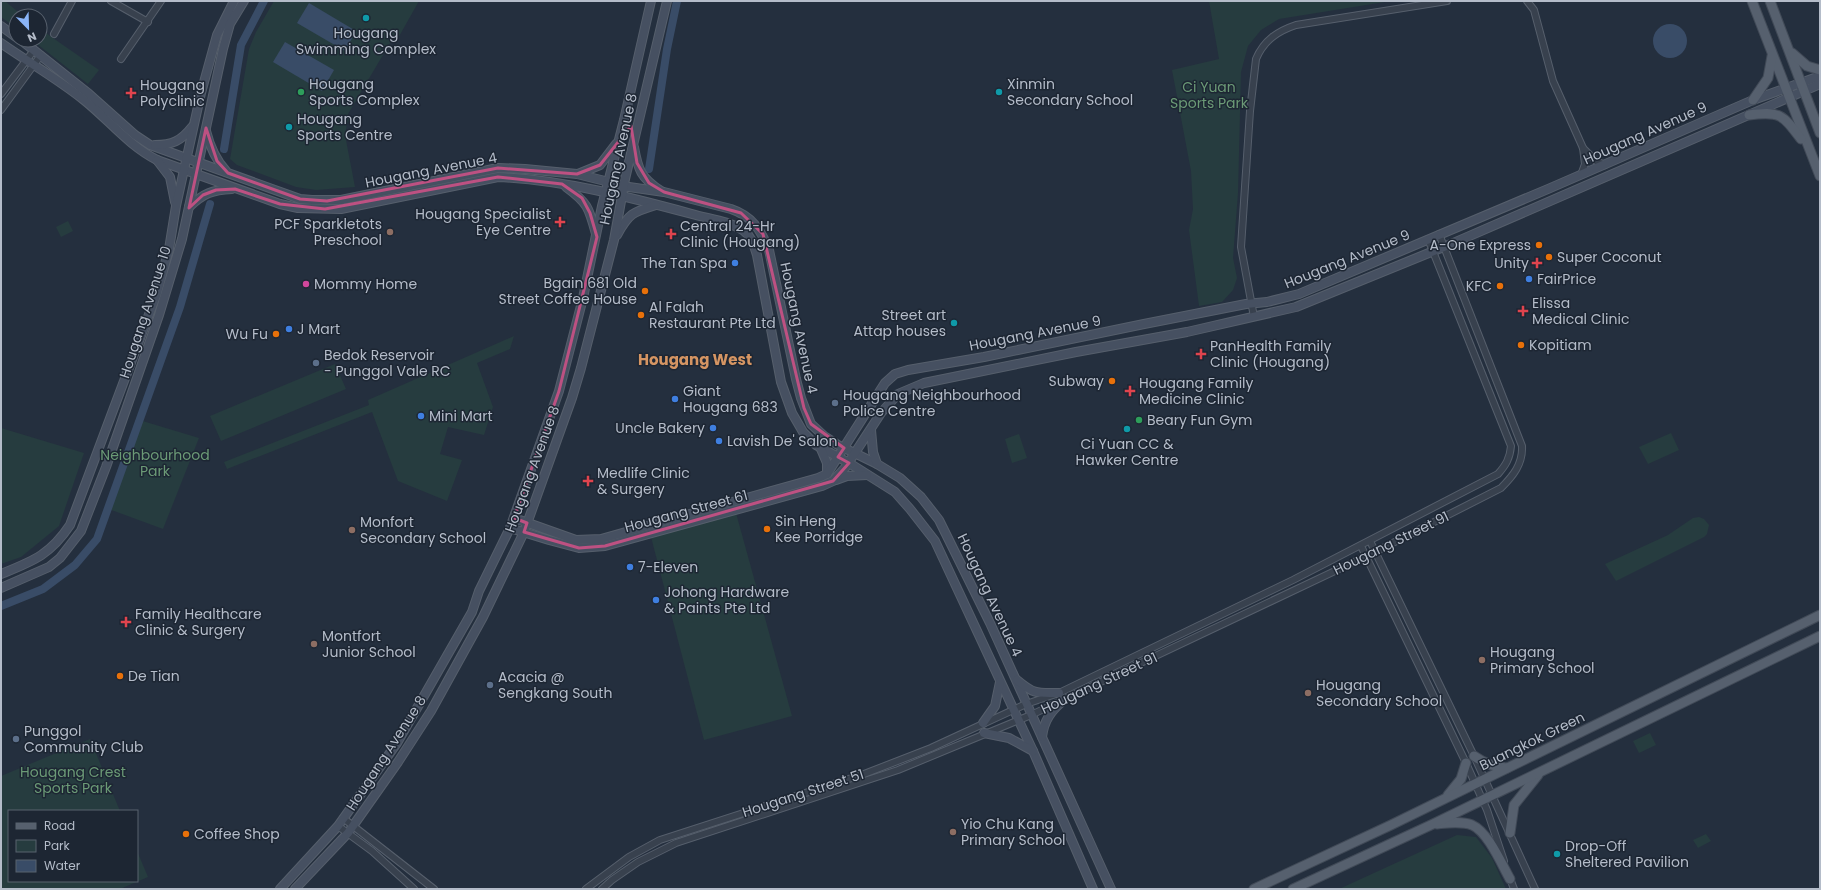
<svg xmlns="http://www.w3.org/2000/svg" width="1821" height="890" viewBox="0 0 1821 890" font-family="Poppins,sans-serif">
  <rect width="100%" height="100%" fill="#242f3e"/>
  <!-- green -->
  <g fill="#263c3f">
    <path d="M1,1H5L23,16H16V28L1,17Z"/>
    <path d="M274,1H419L397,40L393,38L348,114L351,118L347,124L345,135L355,187L316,190L296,187L237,165L230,159L249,49L256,32Z"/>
    <path d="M1209,1H1391L1279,19L1261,30L1248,46L1241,72L1238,193L1233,258L1237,278L1233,290L1222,302L1199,306L1189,230L1193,209L1191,171L1172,70L1219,59Z"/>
    <path d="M40,29L99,70L88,84L32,40H40Z"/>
    <path d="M68,221L73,231L61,237L56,227Z"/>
    <path d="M514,336L510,349L477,363L493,407L484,435L448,427L440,454L462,460L447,501L398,481L372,412L227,469L224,462L369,405L368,400Z"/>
    <path d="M335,364L346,389L221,441L210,416Z"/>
    <path d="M136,419L199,438L163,529L106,508Z"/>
    <path d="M1,428L84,453L59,526L21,557L1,564Z"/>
    <path d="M1671,433L1679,450L1648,464L1639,447Z"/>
    <path d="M1019,434L1027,458L1012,463L1005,439Z"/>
    <path d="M736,513L792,716L704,740L651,537Z"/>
    <path d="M1699,517L1704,519L1709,525L1707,534L1704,537L1616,581L1605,564L1668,535L1693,518Z"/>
    <path d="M1650,733L1656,745L1639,753L1633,741Z"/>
    <path d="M90,739L120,811H9V881H137V851L148,877L120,889H1V776Z"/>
    <path d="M1706,834L1711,841L1698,848L1693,840Z"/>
    <path d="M1457,835L1476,837L1492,858L1506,889H1339Z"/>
  </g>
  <!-- water -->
  <g fill="#394c67">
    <path d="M309,3L356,31L345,51L297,23Z"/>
    <circle cx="1670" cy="41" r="17"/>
    <path d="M285,42L334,70L322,91L273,62Z"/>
  </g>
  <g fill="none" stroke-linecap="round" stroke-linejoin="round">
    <!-- canal -->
    <g stroke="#394c67" stroke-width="8">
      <path d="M224,149L241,45L264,1"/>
      <path d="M649,169L667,49L677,1"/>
      <path d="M1,606L43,589L75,565L97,539L180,307L210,204"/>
    </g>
    <!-- street casing -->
    <g stroke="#565f6c" stroke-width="8">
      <g id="street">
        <path d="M111,1L148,22"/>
        <path d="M1527,1L1534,10L1553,81L1583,148L1585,164L1581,175"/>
        <path d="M54,34L72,1"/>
        <path d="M121,59L161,1"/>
        <path d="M1,94L34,50"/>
        <path d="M1,110L41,55"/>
        <path d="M1583,148L1596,161L1605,165"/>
        <path d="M1254,317L1241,247L1250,111L1256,59C1264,40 1278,31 1296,25L1447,1"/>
        <path d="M1370,541L1474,756L1535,889"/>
        <path d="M1361,546L1466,763L1487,810L1504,861"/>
        <path d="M343,818L434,889"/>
        <path d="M338,826L372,851L414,889"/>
        <path d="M1509,876L1514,889"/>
        <path d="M586,889L629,857L660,840L864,774L931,748L1026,704L1059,693L1293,580L1498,474C1506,465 1510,458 1511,446L1428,239"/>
        <path d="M602,889L612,880L638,862L676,843L898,770L1031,715L1375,552L1501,488C1513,476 1523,464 1522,446L1439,234"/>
      </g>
    </g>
    <!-- secondary casing -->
    <g stroke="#565f6c" stroke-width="10">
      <g id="secondary">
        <path d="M1,26L16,37"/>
        <path d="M21,40L89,94L135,135L150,145L300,199L312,200H341L498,168L525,169L577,174L629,187L664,192L731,209C752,216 761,230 769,250L796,379L801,398L811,424L824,436L838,445L877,464L900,478L921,497L939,520L990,623L1111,889"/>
        <path d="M1,43C28,62 58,79 84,100C109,120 128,145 157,160L280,204L298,208L341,209L498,177C564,180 629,197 692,214C709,219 730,221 744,231C752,237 754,246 757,255L781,382L792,413L803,432L816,445L849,463L895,492L910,509L935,541L1033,751L1093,889"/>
        <path d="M206,131C210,147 215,159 226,171"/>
        <path d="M155,145C172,145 181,141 192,127"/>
        <path d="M634,147C638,170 641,178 661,191"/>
        <path d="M157,160L170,177L175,202"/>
        <path d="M578,174L600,165L616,144"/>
        <path d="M566,187C588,203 589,208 596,234"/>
        <path d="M189,207C204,193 212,190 232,189"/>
        <path d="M617,235C629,213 633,212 656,205"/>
        <path d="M871,430L873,452L877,464"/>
        <path d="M821,449L827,463V474"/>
        <path d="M836,480L847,476L867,475"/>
        <path d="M514,518L576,540L601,539L818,478L827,474L885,383L895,374L908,370L984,357L1144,324L1246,304L1267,302L1299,294L1548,189L1753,100L1820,76"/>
        <path d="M510,528L549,540L579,548L605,546L822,486L833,481L845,468L881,413L898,394L924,383L1076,352L1187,332L1296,307L1451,244L1820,84"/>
        <path d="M1,574C33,561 50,555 70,525L157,293L169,249L176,206L201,93L217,35L234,1"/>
        <path d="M1,588L49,567L60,558L81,531L106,467L159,315L182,239L223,49L230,24L244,1"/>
        <path d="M1017,680C1035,695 1037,693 1059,693"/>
        <path d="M983,723L995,706L1000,682"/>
        <path d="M984,733L1009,738L1033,751"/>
        <path d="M1042,737C1044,720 1051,711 1064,700"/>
        <path d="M280,889L338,826L397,743L472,612L479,591L510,528L559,391L583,298L602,206L624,120L651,1"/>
        <path d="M295,889L348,833L398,762L431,711L483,617L524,532L572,398L581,368L614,240L625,179L667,1"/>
      </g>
    </g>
    <!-- primary casing -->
    <g stroke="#414a57" stroke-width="11">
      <g id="primary">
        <path d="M1752,1L1820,176"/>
        <path d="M1770,1L1820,133"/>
        <path d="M1792,53L1807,66L1820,70"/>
        <path d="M1753,100L1768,78L1772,56"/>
        <path d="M1749,115C1780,111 1782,114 1801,139"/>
        <path d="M1474,756C1485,764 1494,767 1507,768"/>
        <path d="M1448,795L1461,779L1466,763"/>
        <path d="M1437,824C1448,823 1461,821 1472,825C1488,832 1501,863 1510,879"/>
        <path d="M1510,833L1514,805L1538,775"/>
        <path d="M1254,889L1391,825L1820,615"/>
        <path d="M1293,889L1433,824L1820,636"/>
      </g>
    </g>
    <!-- street -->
    <use href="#street" stroke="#38414e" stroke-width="6"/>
    <!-- secondary -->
    <use href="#secondary" stroke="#465061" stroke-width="8"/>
    <!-- primary -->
    <use href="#primary" stroke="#56606e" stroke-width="9"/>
  </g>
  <!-- marked area -->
  <path fill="none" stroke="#bd5182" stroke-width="3" stroke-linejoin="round" d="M631,126L637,163L649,183L664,192L741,213L763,234L804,408L811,424L844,448L838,457L849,463L833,481L605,546L579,548L524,532L527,523L514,518L559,391L597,237L590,213L582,198L562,184L498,177L325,209L280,204L235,189L216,190L203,195L189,208L206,128L217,161L228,173L300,199L327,201L498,168L577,174L600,165Z"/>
  <!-- markers -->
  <g fill="#0f9aa8" stroke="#1d2633" stroke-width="1.5">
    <circle cx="366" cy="18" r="4"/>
    <circle cx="999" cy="92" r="4"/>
    <circle cx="289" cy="127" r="4"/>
    <circle cx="954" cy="323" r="4"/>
    <circle cx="1127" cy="429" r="4"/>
    <circle cx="1557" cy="854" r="4"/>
  </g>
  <g fill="#2e9e5b" stroke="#1d2633" stroke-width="1.5">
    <circle cx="301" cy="92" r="4"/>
    <circle cx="1139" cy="420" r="4"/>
  </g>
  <g fill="#e0444e" stroke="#1d2633" stroke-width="1.5">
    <path d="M129 87h4v4h4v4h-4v4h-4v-4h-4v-4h4z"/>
    <path d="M558 216h4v4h4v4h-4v4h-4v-4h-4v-4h4z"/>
    <path d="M669 228h4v4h4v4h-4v4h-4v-4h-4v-4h4z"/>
    <path d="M1535 257h4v4h4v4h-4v4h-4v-4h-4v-4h4z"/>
    <path d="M1521 305h4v4h4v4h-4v4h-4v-4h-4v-4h4z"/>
    <path d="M1199 348h4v4h4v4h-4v4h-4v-4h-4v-4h4z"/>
    <path d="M1128 385h4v4h4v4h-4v4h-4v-4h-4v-4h4z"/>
    <path d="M586 475h4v4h4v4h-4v4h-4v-4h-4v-4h4z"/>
    <path d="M124 616h4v4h4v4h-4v4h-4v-4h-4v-4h4z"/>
  </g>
  <g fill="#8d6e63" stroke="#1d2633" stroke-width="1.5">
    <circle cx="390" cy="232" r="4"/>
    <circle cx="352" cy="530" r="4"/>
    <circle cx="314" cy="644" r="4"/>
    <circle cx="1482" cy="660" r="4"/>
    <circle cx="1308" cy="693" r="4"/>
    <circle cx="953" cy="832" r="4"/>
  </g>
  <g fill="#e8710a" stroke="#1d2633" stroke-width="1.5">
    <circle cx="1539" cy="245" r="4"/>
    <circle cx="1549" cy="257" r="4"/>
    <circle cx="1500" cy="286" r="4"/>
    <circle cx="645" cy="291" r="4"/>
    <circle cx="641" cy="315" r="4"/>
    <circle cx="276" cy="334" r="4"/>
    <circle cx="1521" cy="345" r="4"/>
    <circle cx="1112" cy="381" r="4"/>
    <circle cx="767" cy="529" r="4"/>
    <circle cx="120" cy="676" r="4"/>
    <circle cx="186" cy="834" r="4"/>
  </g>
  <g fill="#3f7fe0" stroke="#1d2633" stroke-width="1.5">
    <circle cx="735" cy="263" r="4"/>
    <circle cx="1529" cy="279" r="4"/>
    <circle cx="289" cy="329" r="4"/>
    <circle cx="675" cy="399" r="4"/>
    <circle cx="421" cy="416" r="4"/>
    <circle cx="713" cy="428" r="4"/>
    <circle cx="719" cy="441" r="4"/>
    <circle cx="630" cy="567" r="4"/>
    <circle cx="656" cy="600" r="4"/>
  </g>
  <circle fill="#d1479c" stroke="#1d2633" stroke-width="1.5" cx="306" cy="284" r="4"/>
  <g fill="#5c6f8a" stroke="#1d2633" stroke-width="1.5">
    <circle cx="316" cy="363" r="4"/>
    <circle cx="835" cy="403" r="4"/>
    <circle cx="490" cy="685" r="4"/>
    <circle cx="16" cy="739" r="4"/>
  </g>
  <g text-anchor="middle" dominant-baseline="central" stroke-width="3" stroke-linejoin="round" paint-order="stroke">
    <!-- poi labels -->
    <g font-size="14" fill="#b4bcc9" stroke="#1d2633" text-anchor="start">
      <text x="366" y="33" text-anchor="middle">Hougang<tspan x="366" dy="16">Swimming Complex</tspan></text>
      <text x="309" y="84">Hougang<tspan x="309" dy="16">Sports Complex</tspan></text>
      <text x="1007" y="84">Xinmin<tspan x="1007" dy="16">Secondary School</tspan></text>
      <text x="140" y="85">Hougang<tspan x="140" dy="16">Polyclinic</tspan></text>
      <text x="297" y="119">Hougang<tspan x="297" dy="16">Sports Centre</tspan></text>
      <text x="551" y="214" text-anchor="end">Hougang Specialist<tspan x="551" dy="16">Eye Centre</tspan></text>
      <text x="382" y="224" text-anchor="end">PCF Sparkletots<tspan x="382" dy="16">Preschool</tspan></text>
      <text x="680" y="226">Central 24-Hr<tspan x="680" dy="16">Clinic (Hougang)</tspan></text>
      <text x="1531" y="245" text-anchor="end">A-One Express</text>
      <text x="1557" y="257">Super Coconut</text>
      <text x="727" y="263" text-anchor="end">The Tan Spa</text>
      <text x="1529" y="263" text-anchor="end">Unity</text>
      <text x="1537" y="279">FairPrice</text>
      <text x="637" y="283" text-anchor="end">Bgain 681 Old<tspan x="637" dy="16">Street Coffee House</tspan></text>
      <text x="314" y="284">Mommy Home</text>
      <text x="1492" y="286" text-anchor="end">KFC</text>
      <text x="1532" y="303">Elissa<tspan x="1532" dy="16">Medical Clinic</tspan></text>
      <text x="649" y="307">Al Falah<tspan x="649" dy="16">Restaurant Pte Ltd</tspan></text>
      <text x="946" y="315" text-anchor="end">Street art<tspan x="946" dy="16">Attap houses</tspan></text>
      <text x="297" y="329">J Mart</text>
      <text x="268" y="334" text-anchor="end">Wu Fu</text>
      <text x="1529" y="345">Kopitiam</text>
      <text x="1210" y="346">PanHealth Family<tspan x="1210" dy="16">Clinic (Hougang)</tspan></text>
      <text x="324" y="355">Bedok Reservoir<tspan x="324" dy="16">- Punggol Vale RC</tspan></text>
      <text x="1104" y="381" text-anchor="end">Subway</text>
      <text x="1139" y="383">Hougang Family<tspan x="1139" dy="16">Medicine Clinic</tspan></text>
      <text x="683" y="391">Giant<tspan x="683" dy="16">Hougang 683</tspan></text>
      <text x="843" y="395">Hougang Neighbourhood<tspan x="843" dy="16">Police Centre</tspan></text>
      <text x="429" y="416">Mini Mart</text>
      <text x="1147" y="420">Beary Fun Gym</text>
      <text x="705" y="428" text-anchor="end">Uncle Bakery</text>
      <text x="727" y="441">Lavish De' Salon</text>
      <text x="1127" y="444" text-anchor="middle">Ci Yuan CC &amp;<tspan x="1127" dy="16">Hawker Centre</tspan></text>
      <text x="597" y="473">Medlife Clinic<tspan x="597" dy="16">&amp; Surgery</tspan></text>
      <text x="775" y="521">Sin Heng<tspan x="775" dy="16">Kee Porridge</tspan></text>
      <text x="360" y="522">Monfort<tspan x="360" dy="16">Secondary School</tspan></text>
      <text x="638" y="567">7-Eleven</text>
      <text x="664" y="592">Johong Hardware<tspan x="664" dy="16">&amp; Paints Pte Ltd</tspan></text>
      <text x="135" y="614">Family Healthcare<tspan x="135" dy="16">Clinic &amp; Surgery</tspan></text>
      <text x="322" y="636">Montfort<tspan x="322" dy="16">Junior School</tspan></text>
      <text x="1490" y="652">Hougang<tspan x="1490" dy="16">Primary School</tspan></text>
      <text x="128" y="676">De Tian</text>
      <text x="498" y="677">Acacia @<tspan x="498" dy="16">Sengkang South</tspan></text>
      <text x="1316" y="685">Hougang<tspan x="1316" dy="16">Secondary School</tspan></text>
      <text x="24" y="731">Punggol<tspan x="24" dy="16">Community Club</tspan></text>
      <text x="961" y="824">Yio Chu Kang<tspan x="961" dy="16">Primary School</tspan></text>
      <text x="194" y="834">Coffee Shop</text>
      <text x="1565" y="846">Drop-Off<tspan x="1565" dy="16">Sheltered Pavilion</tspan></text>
    </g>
    <!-- park labels -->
    <g font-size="14" fill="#6b9a76" stroke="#1d2633">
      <text x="1209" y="87">Ci Yuan<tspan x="1209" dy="16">Sports Park</tspan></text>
      <text x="155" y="455">Neighbourhood<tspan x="155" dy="16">Park</tspan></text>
      <text x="73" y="772">Hougang Crest<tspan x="73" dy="16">Sports Park</tspan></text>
    </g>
    <!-- street labels -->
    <g font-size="14" fill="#b4bcc9" stroke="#1d2633">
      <text transform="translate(1645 133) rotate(-24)">Hougang Avenue 9</text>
      <text transform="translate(618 159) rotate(-78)">Hougang Avenue 8</text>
      <text transform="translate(431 170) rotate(-11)">Hougang Avenue 4</text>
      <text transform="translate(1347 259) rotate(-22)">Hougang Avenue 9</text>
      <text transform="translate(145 312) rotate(-72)">Hougang Avenue 10</text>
      <text transform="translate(799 328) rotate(78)">Hougang Avenue 4</text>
      <text transform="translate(1035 333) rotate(-11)">Hougang Avenue 9</text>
      <text transform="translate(532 469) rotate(-70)">Hougang Avenue 8</text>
      <text transform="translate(686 511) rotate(-15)">Hougang Street 61</text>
      <text transform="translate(1391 543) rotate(-26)">Hougang Street 91</text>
      <text transform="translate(990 595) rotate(65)">Hougang Avenue 4</text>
      <text transform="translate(1099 683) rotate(-25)">Hougang Street 91</text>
      <text transform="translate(1532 741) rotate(-26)">Buangkok Green</text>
      <text transform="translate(386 753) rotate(-57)">Hougang Avenue 8</text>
      <text transform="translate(803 793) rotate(-18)">Hougang Street 51</text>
    </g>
    <!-- neighbourhood labels -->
    <g font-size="15" font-weight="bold" fill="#d59563" stroke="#1d2633">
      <text x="695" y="359">Hougang West</text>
    </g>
  </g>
  <!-- border -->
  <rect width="1821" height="890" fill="none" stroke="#b4bcc9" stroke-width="4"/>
  <!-- legend -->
  <rect x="8" y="810" width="130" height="72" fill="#1d2633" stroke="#59626f"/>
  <rect x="16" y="823" width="20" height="6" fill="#56606e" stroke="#59626f"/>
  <text x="44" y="830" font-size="12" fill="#b4bcc9">Road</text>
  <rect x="16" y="840" width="20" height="12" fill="#263c3f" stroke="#59626f"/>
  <text x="44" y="850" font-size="12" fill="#b4bcc9">Park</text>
  <rect x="16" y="860" width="20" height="12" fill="#394c67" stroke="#59626f"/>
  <text x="44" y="870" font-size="12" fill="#b4bcc9">Water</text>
  <!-- north arrow -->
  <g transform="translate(28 28) rotate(157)"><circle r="19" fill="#1d2633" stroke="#59626f"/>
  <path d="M0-3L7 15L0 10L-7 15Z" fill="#8ab4f8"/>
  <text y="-6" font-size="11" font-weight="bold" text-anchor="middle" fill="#b4bcc9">N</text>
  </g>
</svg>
